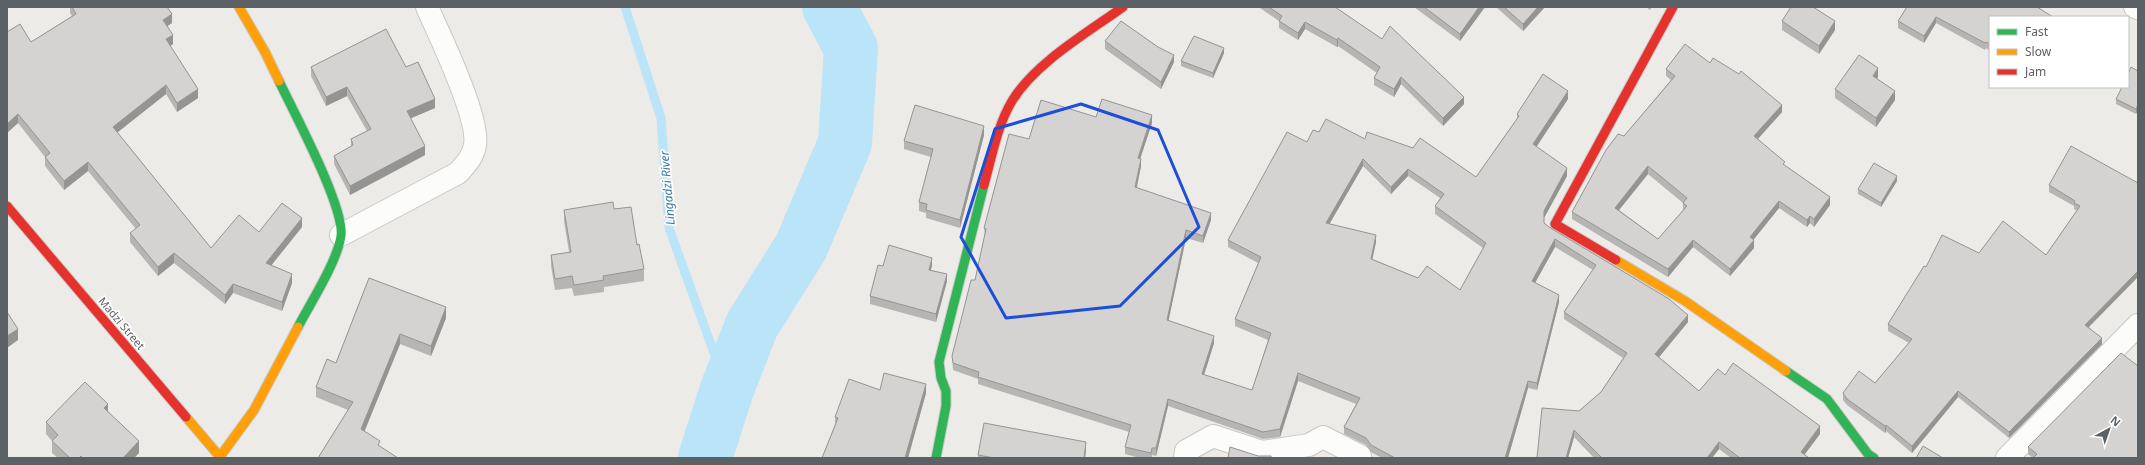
<svg xmlns="http://www.w3.org/2000/svg" width="2145" height="465" viewBox="0 0 2145 465" font-family="'Noto Sans',sans-serif">
  <rect width="100%" height="100%" fill="#ecebe7"/>
  <g fill="none" stroke-linecap="round" stroke-linejoin="round">
    <!-- stream -->
    <path stroke="#bae4f8" stroke-width="9" d="M625,7L661,118L669,228L727,389"/>
    <!-- river -->
    <path stroke="#bae4f8" stroke-width="54" d="M705,458L727,389L752,325L801,247L845,143L851,48L829,7"/>
    <!-- street casing -->
    <g stroke="#c8c8c8" stroke-width="24">
      <g id="street">
        <path d="M2135,7L2138,8"/>
        <path d="M341,235L458,173C466,164 473,157 475,145C480,118 439,34 427,7"/>
        <path d="M1185,458L1186,451L1213,436L1262,452L1309,445L1323,437L1360,456"/>
        <path d="M2007,458L2138,325"/>
      </g>
    </g>
    <!-- fast casing -->
    <g stroke="#c9c9c9" stroke-width="11">
      <g id="fast">
        <path d="M279,81C293,111 345,207 341,236C337,262 311,302 298,327"/>
        <path d="M1786,371L1827,399L1868,454L1874,458"/>
        <path d="M936,458L946,406V391L941,378L939,362L984,185"/>
      </g>
    </g>
    <!-- slow casing -->
    <g stroke="#c9c9c9" stroke-width="11">
      <g id="slow">
        <path d="M239,7L265,52L279,81"/>
        <path d="M1616,260L1685,301L1786,371"/>
        <path d="M186,417L220,457"/>
        <path d="M219,458L254,410L298,327"/>
      </g>
    </g>
    <!-- jam casing -->
    <g stroke="#c9c9c9" stroke-width="11">
      <g id="jam">
        <path d="M984,185C992,157 997,126 1012,101C1035,63 1087,33 1123,7"/>
        <path d="M7,206L186,417"/>
        <path d="M1616,260L1555,224L1673,7"/>
      </g>
    </g>
    <!-- street -->
    <use href="#street" stroke="#fcfcfb" stroke-width="22"/>
    <!-- fast -->
    <use href="#fast" stroke="#30b455" stroke-width="9"/>
    <!-- slow -->
    <use href="#slow" stroke="#ff9f0a" stroke-width="9"/>
    <!-- jam -->
    <use href="#jam" stroke="#e5322d" stroke-width="9"/>
  </g>
  <!-- wall -->
  <g fill="#b6b5b4" fill-rule="evenodd">
    <path d="M70,7L172,23L167,26L173,44L170,46L198,98L177,112L166,94L117,132L211,248L259,232L302,227L271,265L292,283L282,311L233,293L225,304L174,263L158,276L130,242V233L136,229L88,171L64,190L45,166V157L18,123L7,133L31,42L72,16L70,13Z"/>
    <path d="M1260,7H1335L1464,104L1443,126L1401,84L1394,97L1374,85V78L1377,73L1338,46L1337,47L1305,29L1298,40L1279,28V21L1260,8Z"/>
    <path d="M1414,7H1485L1460,41Z"/>
    <path d="M1496,7H1545L1523,31Z"/>
    <path d="M1646,7H1652L1650,10Z"/>
    <path d="M1907,7L1990,17V51L1986,48L1985,50L1936,23L1924,43L1898,28V21Z"/>
    <path d="M1782,21L1835,30L1819,54L1782,30Z"/>
    <path d="M1105,41L1174,62L1161,89L1105,49Z"/>
    <path d="M1224,53L1213,78L1181,66V61Z"/>
    <path d="M1710,63L1782,112L1758,139L1785,166L1830,205L1814,227L1810,223L1807,227L1779,208L1753,240L1754,248L1730,276L1693,247L1668,277L1572,219V212L1624,136L1671,80L1666,76V69ZM1648,174L1683,203V210L1658,239L1619,210Z"/>
    <path d="M311,67H406L435,108L410,118L425,155L350,195L334,164V156L351,146V139L367,131L347,96L326,106L311,76Z"/>
    <path d="M2138,71L2136,114L2116,104V99Z"/>
    <path d="M1878,77L1877,78L1895,100L1876,127L1835,98V89Z"/>
    <path d="M1568,99L1536,147L1567,176L1544,218V223L1549,227L1688,322L1659,357L1699,391L1725,375L1820,434L1804,455L1809,458H1731L1719,449L1712,458H1594L1574,437L1568,458H1537L1579,411L1601,392L1623,358L1564,319V312L1593,270L1555,247L1535,283L1559,302L1537,390L1528,388L1508,458H1382L1371,452L1366,445L1344,434V427L1356,404L1298,381L1280,437L1263,439L1168,406L1156,456L1152,455V458H1140L1125,454V447L1129,432L978,384V379L953,370L952,356L975,280L985,236L984,228L1029,139L1096,117L1152,123L1140,159L1141,166L1137,188L1211,220L1203,243L1186,238L1168,321L1214,343L1204,375L1252,390L1268,340L1235,326V319L1258,263L1228,247V240L1307,142L1319,132L1365,139L1476,177L1517,119V114ZM1363,166L1391,194L1408,176L1440,198L1435,206V214L1483,248L1460,290L1418,278L1372,259L1376,242L1329,224Z"/>
    <path d="M984,135L960,228L926,218V213L919,211V202L931,157L904,149V141Z"/>
    <path d="M1897,181L1881,207L1858,194V189Z"/>
    <path d="M2138,183L2089,327L2102,344L2009,438L1958,397L1912,453L1886,431L1885,433L1847,405L1843,400V393L1875,383L1909,343L1888,331V324L1926,267L1979,253L2046,255L2077,211L2074,209V206L2049,192V185Z"/>
    <path d="M614,209L637,245L644,269V281L604,287V292L574,296L572,288L555,290L551,266V255L569,252L564,221V210Z"/>
    <path d="M932,265L931,270L947,281L936,322L870,304V296L883,266Z"/>
    <path d="M369,278L446,318L431,356L400,344L364,431L380,447L318,458L348,410L316,397V387L336,363Z"/>
    <path d="M2138,366L2033,458L2028,454V447Z"/>
    <path d="M880,390L926,393L908,458H822L835,425V417Z"/>
    <path d="M108,411L139,453L134,458H58L52,453V441L46,434V422Z"/>
    <path d="M1086,450L1085,458H978V455Z"/>
  </g>
  <!-- shaded-wall -->
  <g fill="#949492">
    <path d="M1479,7H1485L1460,41V34Z"/>
    <path d="M1538,7H1545L1523,31V24Z"/>
    <path d="M172,14V23L163,29V20Z"/>
    <path d="M1936,17V23L1924,43V36Z"/>
    <path d="M1835,21V30L1819,54V46Z"/>
    <path d="M1305,22V29L1298,40V33Z"/>
    <path d="M173,35V44L166,49V39Z"/>
    <path d="M1338,38V46L1337,47V40Z"/>
    <path d="M1224,48V53L1213,78V73Z"/>
    <path d="M1174,55V62L1161,89V82Z"/>
    <path d="M1878,68V77L1873,84V76Z"/>
    <path d="M1401,77V84L1394,97V89Z"/>
    <path d="M166,85V94L113,136V127Z"/>
    <path d="M347,87V96L326,106V97Z"/>
    <path d="M198,89V98L177,112V103Z"/>
    <path d="M1568,91V99L1533,152V144Z"/>
    <path d="M1895,91V100L1876,127V118Z"/>
    <path d="M1464,97V104L1443,126V118Z"/>
    <path d="M435,99V108L407,120V111Z"/>
    <path d="M1782,105V112L1754,143V136Z"/>
    <path d="M2138,105V110L2136,114V109Z"/>
    <path d="M18,114V123L7,133V124Z"/>
    <path d="M1152,115V123L1138,165V158Z"/>
    <path d="M984,126V135L960,228V220Z"/>
    <path d="M425,146V155L350,195V186Z"/>
    <path d="M1141,159V166L1135,194V187Z"/>
    <path d="M1363,159V166L1326,230V223Z"/>
    <path d="M88,162V171L64,190V181Z"/>
    <path d="M1648,166V174L1615,215V208Z"/>
    <path d="M1567,168V176L1544,218V211Z"/>
    <path d="M1408,169V176L1391,194V187Z"/>
    <path d="M1897,176V181L1881,207V203Z"/>
    <path d="M1830,197V205L1814,227V219Z"/>
    <path d="M1779,201V208L1750,244V237Z"/>
    <path d="M1211,213V220L1203,243V236Z"/>
    <path d="M1810,216V223L1807,227V220Z"/>
    <path d="M302,218V227L266,272V263Z"/>
    <path d="M1186,230V238L1167,328V320Z"/>
    <path d="M1376,235V242L1371,266V259Z"/>
    <path d="M1555,239V247L1532,288V281Z"/>
    <path d="M1693,240V247L1668,277V269Z"/>
    <path d="M1754,240V248L1730,276V269Z"/>
    <path d="M174,253V263L158,276V267Z"/>
    <path d="M932,258V265L929,277V270Z"/>
    <path d="M2138,271V277L2085,331V325Z"/>
    <path d="M292,274V283L282,311V302Z"/>
    <path d="M947,274V281L936,322V314Z"/>
    <path d="M233,284V293L225,304V295Z"/>
    <path d="M1559,295V302L1537,390V383Z"/>
    <path d="M446,307V318L431,356V346Z"/>
    <path d="M1688,315V322L1655,362V354Z"/>
    <path d="M18,329V340L7,348V336Z"/>
    <path d="M400,334V344L361,440V429Z"/>
    <path d="M1214,336V343L1202,381V374Z"/>
    <path d="M2102,338V344L2009,438V432Z"/>
    <path d="M1298,373V381L1280,437V429Z"/>
    <path d="M1528,381V388L1508,458H1505Z"/>
    <path d="M926,384V393L908,458H905Z"/>
    <path d="M1958,391V397L1912,453V446Z"/>
    <path d="M1168,399V406L1156,456V448Z"/>
    <path d="M108,404V415L104,408Z"/>
    <path d="M1886,425V431L1885,433V426Z"/>
    <path d="M1820,426V434L1802,458L1801,452Z"/>
    <path d="M1574,430V437L1568,458H1566Z"/>
    <path d="M139,441V453L134,458H123Z"/>
    <path d="M1086,442V450L1085,458H1084Z"/>
    <path d="M1719,442V449L1712,458H1707Z"/>
  </g>
  <!-- building -->
  <g fill="#d4d3d1" stroke="#949492" fill-rule="evenodd">
    <path d="M72,7H167L172,14L163,20L173,35L166,39L198,89L177,103L166,85L113,127L211,248L239,215L259,232L282,203L302,218L266,263L292,274L282,302L233,284L225,295L174,253L158,267L130,233L140,225L88,162L64,181L45,157L50,153L18,114L7,124V32L20,24L31,42L76,14Z"/>
    <path d="M1269,7H1335L1382,39L1390,26L1464,97L1443,118L1401,77L1394,89L1374,78L1380,67L1338,38L1337,40L1305,22L1298,33L1279,21L1282,16Z"/>
    <path d="M1424,7H1479L1460,34Z"/>
    <path d="M1504,7H1538L1523,24Z"/>
    <path d="M1791,7H1813L1835,21L1819,46L1782,21Z"/>
    <path d="M1907,7H2037L2053,17H1990V44L1986,42L1985,43L1936,17L1924,36L1898,21Z"/>
    <path d="M1121,21L1158,47L1174,55L1161,82L1105,41Z"/>
    <path d="M386,29L406,67L418,62L435,99L407,111L425,146L350,186L334,156L353,145L351,139L371,129L347,87L326,97L311,67Z"/>
    <path d="M1194,36L1224,48L1213,73L1181,61Z"/>
    <path d="M1685,44L1710,63L1713,58L1739,74L1741,71L1782,105L1754,136L1785,162L1783,164L1830,197L1814,219L1810,216L1807,220L1779,201L1750,237L1754,240L1730,269L1693,240L1668,269L1572,212L1606,150L1618,134L1624,136L1675,76L1666,69ZM1648,166L1687,198L1683,203L1687,206L1658,239L1615,208Z"/>
    <path d="M1859,55L1878,68L1873,76L1895,91L1876,118L1835,89Z"/>
    <path d="M2131,67L2138,71V105L2136,109L2116,99L2122,87H2128V74Z"/>
    <path d="M1543,74L1568,91L1533,144L1567,168L1544,211V223L1549,227L1669,299L1688,315L1655,354L1699,391L1718,369L1725,375L1733,363L1820,426L1801,452L1809,458H1740L1719,442L1707,458H1602L1574,430L1566,458H1537L1542,408L1579,411L1601,392L1627,353L1564,312L1596,265L1555,239L1532,281L1559,295L1537,383L1528,381L1505,458H1395L1371,445L1366,438L1344,427L1360,398L1298,373L1280,429L1263,432L1168,399L1156,448H1152L1151,453L1125,447L1131,425L978,377L979,372L953,363L952,356L971,280H975L986,229L984,228L1009,134L1029,139L1041,100L1096,117L1102,99L1152,115L1138,158L1141,159L1135,187L1211,213L1203,236L1186,230L1167,320L1214,336L1202,374L1252,390L1271,333L1235,319L1261,257L1228,240L1287,132L1307,142L1313,130L1319,132L1326,119L1365,139L1367,132L1413,148L1420,138L1476,177L1519,116L1517,114ZM1363,159L1391,187L1408,169L1444,194L1435,206L1486,243L1460,290L1427,266L1418,278L1371,259L1376,235L1326,223Z"/>
    <path d="M915,105L984,126L960,220L926,210L927,204L919,202L933,149L904,141Z"/>
    <path d="M2071,146L2138,183V271L2085,325L2102,338L2009,432L1958,391L1912,446L1886,425L1885,426L1847,399L1843,393L1859,371L1875,383L1912,339L1888,324L1924,266L1926,267L1942,235L1979,253L2003,221L2046,255L2080,206L2074,203L2075,201L2049,185Z"/>
    <path d="M1874,163L1897,176L1881,203L1858,189Z"/>
    <path d="M613,202L614,209L631,207L637,245L639,244L644,269L603,276L604,280L574,285L572,276L555,279L551,255L571,252L564,210Z"/>
    <path d="M889,245L932,258L929,270L947,274L936,314L870,296L878,265L883,266Z"/>
    <path d="M369,278L446,307L431,346L400,334L361,429L380,441L378,445L398,458H318L353,402L316,387L327,359L336,363Z"/>
    <path d="M7,312L18,329L7,336Z"/>
    <path d="M2121,353L2138,366V458H2033L2037,454L2028,447Z"/>
    <path d="M884,373L926,384L905,458H822L838,418L835,417L849,379L880,390Z"/>
    <path d="M85,382L108,404L104,408L139,441L123,458H83L81,456L79,458H70L52,441L58,435L46,422Z"/>
    <path d="M984,423L1086,442L1084,458H994L978,455Z"/>
    <path d="M1923,446L1943,458H1916Z"/>
    <path d="M1230,447L1258,456H1271V458H1228Z"/>
  </g>
  <!-- marked area -->
  <path fill="none" stroke="#1d4ed8" stroke-width="3" stroke-linejoin="round" d="M1081,104L1158,130L1199,227L1120,306L1006,318L961,237L995,129Z"/>
  <g text-anchor="middle" dominant-baseline="central" stroke-width="3.5" stroke-linejoin="round" paint-order="stroke">
    <!-- street labels -->
    <g font-size="11" fill="#5c6165" stroke="#fff">
      <text transform="translate(122 323) rotate(50)">Madzi Street</text>
    </g>
    <!-- water labels -->
    <g font-size="12" font-style="italic" fill="#3877a3" stroke="#fff">
      <text transform="translate(667 188) rotate(-95)">Lingadzi River</text>
    </g>
  </g>
  <!-- border -->
  <rect width="2145" height="465" fill="none" stroke="#5c6165" stroke-width="16"/>
  <!-- legend -->
  <rect x="1989" y="16" width="140" height="72" fill="#ffffff" stroke="#bec0c1"/>
  <rect x="1997" y="29" width="20" height="6" fill="#30b455" stroke="#bec0c1"/>
  <text x="2025" y="36" font-size="12" fill="#5c6165">Fast</text>
  <rect x="1997" y="49" width="20" height="6" fill="#ff9f0a" stroke="#bec0c1"/>
  <text x="2025" y="56" font-size="12" fill="#5c6165">Slow</text>
  <rect x="1997" y="69" width="20" height="6" fill="#e5322d" stroke="#bec0c1"/>
  <text x="2025" y="76" font-size="12" fill="#5c6165">Jam</text>
  <!-- north arrow -->
  <g transform="translate(2109 429) rotate(40)" stroke="#ffffff" stroke-width="3" paint-order="stroke">
  <path d="M0-3L7 15L0 10L-7 15Z" fill="#5c6165"/>
  <text y="-6" font-size="11" font-weight="bold" text-anchor="middle" fill="#5c6165">N</text>
  </g>
</svg>
